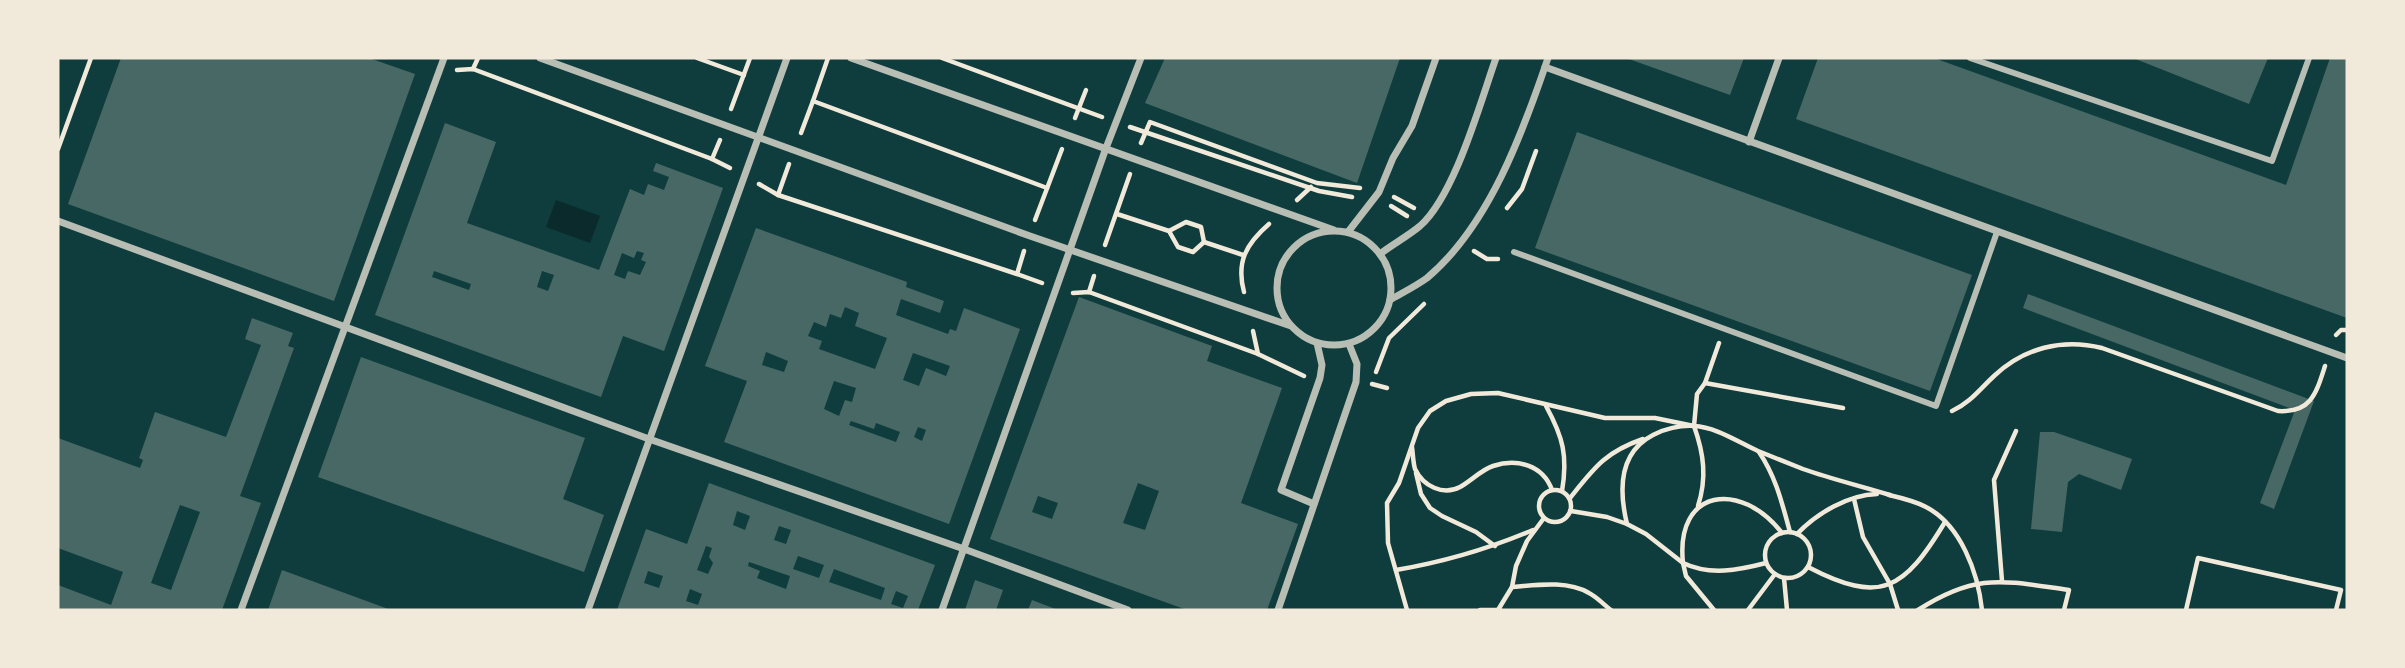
<svg xmlns="http://www.w3.org/2000/svg" width="2405" height="668" viewBox="0 0 2405 668" font-family="Inter,sans-serif">
  <rect width="100%" height="100%" fill="#0f3d3e"/>
  <!-- water -->
  <path fill="#0a2a2b" d="M556,200L600,216L590,243L546,227Z"/>
  <!-- building -->
  <g fill="#486865" fill-rule="evenodd">
    <path d="M121,58H369L415,74L334,301L68,204Z"/>
    <path d="M1165,58H1400L1357,183L1145,103Z"/>
    <path d="M1626,58H1744L1730,95Z"/>
    <path d="M1818,58H1934L2286,185L2330,58H2347V318L1796,119Z"/>
    <path d="M2133,58H2268L2249,104Z"/>
    <path d="M445,123L496,142L467,223L599,270L630,189L644,195L648,184L664,190L669,177L653,171L656,163L723,188L664,351L623,336L601,397L375,315ZM637,251L644,253L641,260L646,262L640,275L628,271L625,279L614,275L622,253L634,258ZM434,271L471,284L469,290L432,277ZM542,271L554,275L548,291L537,287Z"/>
    <path d="M1577,132L1972,275L1930,391L1535,248Z"/>
    <path d="M756,228L907,282L906,287L944,301L940,313L901,299L896,315L948,334L950,329L956,331L964,308L1020,329L949,524L724,442L747,381L705,366ZM845,307L859,313L855,326L887,338L875,369L819,349L822,341L808,336L814,322L826,327L830,314L841,318ZM766,352L788,361L784,372L762,365ZM913,353L950,366L946,376L926,368L919,386L903,380ZM834,381L856,388L852,402L845,400L839,416L824,409ZM851,421L874,429L876,423L900,432L896,442L849,425ZM918,427L926,430L922,441L914,437Z"/>
    <path d="M2028,294L2314,401L2274,509L2260,503L2295,410L2023,308Z"/>
    <path d="M1079,297L1212,346L1207,361L1282,388L1241,503L1298,524L1267,610H1187L990,539ZM1138,483L1159,491L1145,530L1123,523ZM1038,496L1058,503L1052,519L1032,512Z"/>
    <path d="M252,318L293,333L288,346L294,348L240,496L261,503L222,610H58V585L111,605L123,572L58,548V438L140,468L143,460L139,458L155,412L226,437L261,345L245,339ZM180,505L200,512L171,590L151,583Z"/>
    <path d="M361,357L585,438L563,499L604,515L584,572L318,477Z"/>
    <path d="M2040,432H2054L2132,459L2121,490L2079,474L2068,482L2062,532L2031,529Z"/>
    <path d="M709,483L935,565L918,610H617L646,529L687,544ZM737,511L750,516L745,530L733,525ZM779,526L791,530L786,544L774,540ZM706,546L712,548L709,557L713,563L708,574L697,570ZM798,556L824,565L819,578L793,569ZM749,562L790,576L786,589L757,578L760,571L748,566ZM834,569L885,588L881,600L829,582ZM648,571L663,576L659,588L644,583ZM690,589L702,594L698,605L686,601ZM896,591L908,596L903,608L891,604Z"/>
    <path d="M282,570L391,610H268Z"/>
    <path d="M975,580L1003,590L996,610H965Z"/>
    <path d="M1032,600L1058,610H1028Z"/>
  </g>
  <g fill="none" stroke-linecap="round" stroke-linejoin="round">
    <!-- path -->
    <g stroke="#f1e9da" stroke-width="4.5">
      <path d="M697,58L744,75"/>
      <path d="M828,58L813,101L1047,188"/>
      <path d="M942,58L1102,117"/>
      <path d="M473,69L478,58"/>
      <path d="M457,70L473,69L712,159L720,140"/>
      <path d="M731,109L750,58"/>
      <path d="M1075,118L1086,90"/>
      <path d="M1130,127L1319,191L1352,197"/>
      <path d="M801,133L813,101"/>
      <path d="M1141,143L1150,122L1317,183L1360,188"/>
      <path d="M58,149L91,58"/>
      <path d="M712,159L730,168"/>
      <path d="M789,164L778,195L1017,274"/>
      <path d="M759,184L778,195"/>
      <path d="M1394,197L1414,208"/>
      <path d="M1297,200L1311,187"/>
      <path d="M1391,206L1407,216"/>
      <path d="M1507,208L1522,189L1536,151"/>
      <path d="M1117,214L1169,231L1178,247L1193,252L1204,242L1243,255"/>
      <path d="M1035,220L1062,149"/>
      <path d="M1169,231L1186,222L1201,227L1204,242"/>
      <path d="M1105,245L1130,174"/>
      <path d="M1024,251L1017,274L1042,283"/>
      <path d="M1474,251L1487,259H1498"/>
      <path d="M1089,292L1094,276"/>
      <path d="M1244,292C1236,262 1246,244 1269,224"/>
      <path d="M1073,293L1089,292L1258,354L1304,376"/>
      <path d="M1253,331L1258,354"/>
      <path d="M2336,335L2341,330H2347"/>
      <path d="M1376,372L1389,338L1424,304"/>
      <path d="M1705,383L1843,408"/>
      <path d="M1372,384L1387,388"/>
      <path d="M1546,406C1563,437 1568,456 1562,491"/>
      <path d="M1952,411C1970,403 1980,389 1994,376C2024,348 2062,338 2102,348L2278,411C2311,413 2316,394 2325,366"/>
      <path d="M1694,426C1704,454 1707,478 1698,506"/>
      <path d="M1412,447C1413,454 1413,462 1415,469C1423,486 1443,496 1460,487C1471,481 1481,470 1493,466C1517,458 1543,465 1552,490"/>
      <path d="M1759,452C1776,477 1782,503 1790,532"/>
      <path d="M1416,473L1421,494L1430,508L1442,516L1476,532L1495,546"/>
      <circle cx="1555" cy="506" r="16"/>
      <path d="M1889,495C1902,498 1915,501 1926,507C1961,525 1978,573 1982,610"/>
      <path d="M1570,498C1594,468 1605,452 1643,439"/>
      <path d="M1854,499L1863,537L1890,584L1898,610"/>
      <path d="M1571,511L1607,517L1627,524L1646,534L1683,563L1686,576L1714,610"/>
      <path d="M1627,524C1619,491 1618,453 1653,435C1664,429 1680,425 1694,426C1716,427 1738,442 1758,451C1773,457 1788,463 1803,469C1831,479 1861,486 1890,495"/>
      <circle cx="1788" cy="555" r="23"/>
      <path d="M1797,534C1817,513 1848,495 1877,494"/>
      <path d="M1766,563C1739,570 1710,576 1683,563C1675,488 1741,480 1782,533"/>
      <path d="M1808,567C1881,605 1904,590 1945,522"/>
      <path d="M1396,570C1444,562 1488,549 1533,530"/>
      <path d="M1784,578L1787,610"/>
      <path d="M2002,581L1994,480L2016,431"/>
      <path d="M1512,587C1536,585 1567,580 1589,593C1597,597 1604,605 1611,610"/>
      <path d="M1407,610L1388,543L1387,503L1399,483L1418,428L1430,411L1446,401L1471,394L1498,393L1605,418H1655L1694,426L1697,394L1705,383L1719,343"/>
      <path d="M1480,610H1500"/>
      <path d="M1498,610L1512,587L1516,566L1527,541L1544,518"/>
      <path d="M1748,610L1775,574"/>
      <path d="M1918,610C1977,572 2003,581 2069,590L2064,610"/>
      <path d="M2186,610L2198,558L2341,590L2336,610"/>
    </g>
    <!-- pedestrian -->
    <g stroke="#b8beb3" stroke-width="6">
      <path d="M1970,58L2272,161L2309,58"/>
      <path d="M1514,252L1936,406L1997,232"/>
    </g>
    <!-- minor -->
    <g stroke="#b8beb3" stroke-width="7">
      <path d="M540,58L1030,236L1291,326"/>
      <path d="M851,58L1334,230"/>
      <path d="M1545,67L2347,358"/>
      <path d="M1749,142L1779,58"/>
      <path d="M58,221L649,439L964,549L1128,610"/>
      <circle cx="1334" cy="288" r="57"/>
      <path d="M1348,232L1379,192L1393,158L1412,126L1436,58"/>
      <path d="M1380,254C1393,244 1408,236 1420,226C1455,195 1480,103 1496,58"/>
      <path d="M1390,300C1402,293 1416,286 1427,278C1489,226 1523,132 1548,58"/>
      <path d="M1314,504L1281,490L1320,378L1322,365L1317,343"/>
      <path d="M241,610L444,58"/>
      <path d="M588,610L787,58"/>
      <path d="M942,610L1106,148L1141,58"/>
      <path d="M1278,610L1356,382L1357,364L1349,344"/>
    </g>
  </g>
  <!-- border -->
  <rect width="2405" height="668" fill="none" stroke="#f1e9da" stroke-width="119"/>
</svg>
